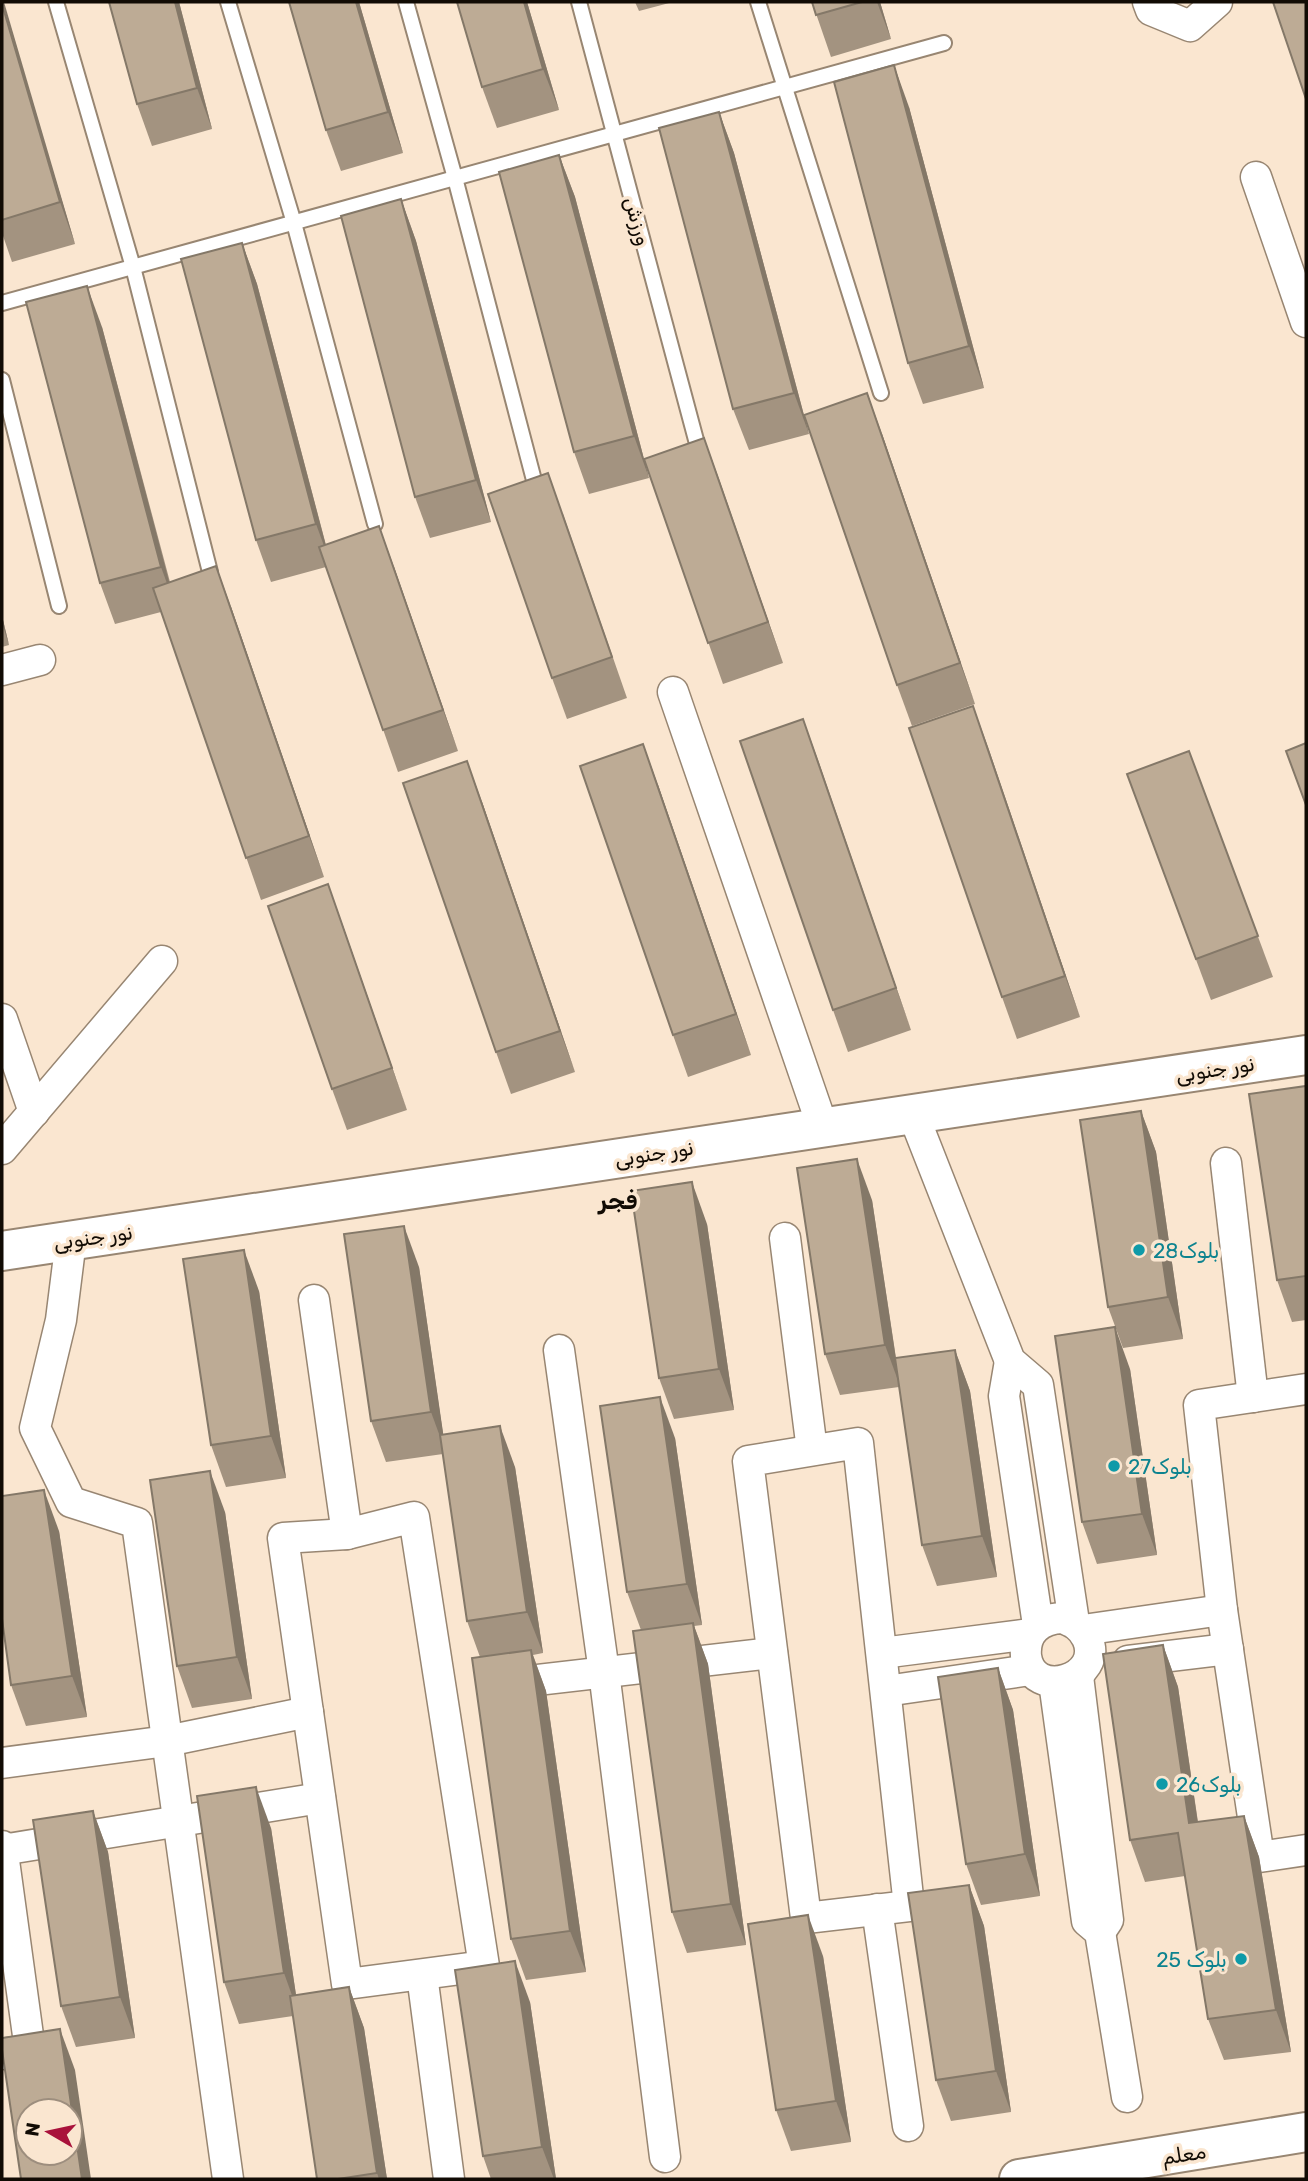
<svg xmlns="http://www.w3.org/2000/svg" width="1308" height="2181" viewBox="0 0 1308 2181" font-family="Rubik,'Noto Naskh Arabic',sans-serif">
  <rect width="100%" height="100%" fill="#fae6d0"/>
  <g fill="none" stroke-linecap="round" stroke-linejoin="round">
    <!-- lane casing -->
    <g stroke="#988672" stroke-width="18">
      <g id="lane">
        <path d="M56,2L133,267L210,572"/>
        <path d="M228,2L294,223L375,524"/>
        <path d="M406,2L455,178L535,484"/>
        <path d="M579,2L696,440"/>
        <path d="M758,2L881,393"/>
        <path d="M2,303L944,43"/>
        <path d="M2,380L59,606"/>
      </g>
    </g>
    <!-- street casing -->
    <g stroke="#988672" stroke-width="33">
      <g id="street">
        <path d="M1148,2L1151,10L1190,26L1217,2"/>
        <path d="M1256,177L1306,322"/>
        <path d="M2,670L40,660"/>
        <path d="M673,692L823,1128"/>
        <path d="M2,1019L34,1112"/>
        <path d="M913,1114L1010,1361L1038,1385L1074,1622"/>
        <path d="M2,1149L162,961"/>
        <path d="M1226,1163L1253,1397"/>
        <path d="M785,1238L812,1450"/>
        <path d="M71,1240L61,1320L35,1428L71,1502L137,1523L228,2179"/>
        <path d="M314,1300L347,1534"/>
        <path d="M559,1350L604,1672L665,2157"/>
        <path d="M1010,1361L1004,1396L1038,1625"/>
        <path d="M1306,1389L1199,1405L1222,1610L1259,1857L1306,1850"/>
        <path d="M858,1443L909,1906L806,1918L748,1461Z"/>
        <path d="M414,1517L484,1966L347,1984L283,1538L347,1534Z"/>
        <path d="M1062,1618C1073,1622 1081,1626 1087,1638C1106,1679 1032,1702 1026,1656C1024,1632 1040,1619 1062,1618Z"/>
        <path d="M1083,1630L1222,1610"/>
        <path d="M882,1653L1030,1634"/>
        <path d="M1128,1661L1228,1649"/>
        <path d="M1078,1676L1108,1920L1100,1932"/>
        <path d="M1054,1682L1087,1921L1100,1932L1127,2097"/>
        <path d="M502,1684L772,1653"/>
        <path d="M886,1691L1030,1670"/>
        <path d="M2,1763L167,1741L308,1712"/>
        <path d="M2,1846L30,2050L2,2054"/>
        <path d="M2,1850L320,1798"/>
        <path d="M877,1909L908,2126"/>
        <path d="M422,1975L449,2179"/>
      </g>
    </g>
    <!-- secondary casing -->
    <g stroke="#988672" stroke-width="42">
      <g id="secondary">
        <path d="M2,1251L1306,1055"/>
        <path d="M1019,2179L1306,2132"/>
      </g>
    </g>
    <!-- lane -->
    <use href="#lane" stroke="#fff" stroke-width="14"/>
    <!-- street -->
    <use href="#street" stroke="#fff" stroke-width="30"/>
    <!-- secondary -->
    <use href="#secondary" stroke="#fff" stroke-width="38"/>
  </g>
  <!-- wall -->
  <g fill="#a39380">
    <path d="M2,2L75,244L12,262L2,233Z"/>
    <path d="M109,2H179L212,129L152,146L137,104Z"/>
    <path d="M359,2L403,153L341,171L326,130Z"/>
    <path d="M527,2L559,110L497,128L482,87Z"/>
    <path d="M635,2H673L639,11Z"/>
    <path d="M812,2H880L891,39L831,57Z"/>
    <path d="M909,107L984,388L923,404L908,363Z"/>
    <path d="M719,112L734,153L809,434L749,450L733,409Z"/>
    <path d="M559,155L575,197L644,459L704,438L783,663L723,684L645,463L649,478L589,494L574,452Z"/>
    <path d="M401,199L416,241L491,522L430,538L415,497Z"/>
    <path d="M242,243L257,284L326,545L394,567L458,751L398,772L326,567L271,582L256,540Z"/>
    <path d="M102,327L170,582L231,607L324,877L261,900L161,612L115,624L100,583Z"/>
    <path d="M882,434L975,704L912,726L897,685Z"/>
    <path d="M563,514L627,698L567,719L552,678Z"/>
    <path d="M2,616L9,645L2,647Z"/>
    <path d="M973,706L1080,1017L1017,1039L1002,997Z"/>
    <path d="M803,719L911,1030L848,1052L833,1010Z"/>
    <path d="M1189,751L1273,977L1211,1000L1127,774Z"/>
    <path d="M658,785L751,1055L688,1077L673,1035Z"/>
    <path d="M482,802L575,1072L511,1094L496,1052Z"/>
    <path d="M343,926L407,1110L347,1130L332,1089Z"/>
    <path d="M1306,1086V1320L1292,1322L1277,1280Z"/>
    <path d="M1141,1111L1156,1152L1183,1339L1123,1348L1108,1307Z"/>
    <path d="M872,1200L896,1358L955,1350L970,1391L997,1577L937,1586L922,1545L899,1387L840,1395L825,1354Z"/>
    <path d="M707,1224L734,1410L674,1419L659,1378Z"/>
    <path d="M419,1267L443,1434L515,1467L543,1653L533,1655L546,1691L586,1972L526,1980L511,1939L480,1657L467,1621L443,1454L386,1462L371,1421Z"/>
    <path d="M259,1291L286,1478L226,1487L211,1445Z"/>
    <path d="M1130,1369L1157,1555L1097,1564L1082,1522Z"/>
    <path d="M675,1438L702,1625L694,1626L708,1664L746,1945L687,1953L672,1912L641,1630L627,1592Z"/>
    <path d="M225,1512L252,1699L192,1708L177,1666Z"/>
    <path d="M59,1531L87,1717L26,1726L11,1685Z"/>
    <path d="M1163,1645L1178,1687L1198,1822L1244,1816L1259,1857L1291,2052L1224,2060L1208,2019L1185,1876L1145,1882L1130,1840Z"/>
    <path d="M998,1668L1013,1710L1040,1896L981,1905L966,1864Z"/>
    <path d="M93,1811L108,1852L135,2038L76,2047L61,2006Z"/>
    <path d="M271,1828L296,1995L349,1987L364,2028L387,2179H317L293,2016L239,2024L224,1982Z"/>
    <path d="M969,1885L984,1926L1011,2112L951,2121L936,2080Z"/>
    <path d="M823,1956L851,2142L791,2151L776,2110Z"/>
    <path d="M530,2002L556,2179H491L483,2156Z"/>
  </g>
  <!-- shaded-wall -->
  <g fill="#847868">
    <path d="M2,2H4L75,244L60,202Z"/>
    <path d="M175,2H179L212,129L197,88Z"/>
    <path d="M356,2H359L403,153L388,112Z"/>
    <path d="M524,2H527L559,110L543,69Z"/>
    <path d="M877,2H880L891,39Z"/>
    <path d="M894,65L909,107L984,388L969,346Z"/>
    <path d="M719,112L734,153L809,434L794,393Z"/>
    <path d="M559,155L575,197L649,478L634,436Z"/>
    <path d="M401,199L416,241L491,522L476,480Z"/>
    <path d="M242,243L257,284L331,565L316,524Z"/>
    <path d="M87,286L102,327L176,608L161,567Z"/>
    <path d="M867,393L882,434L975,704L960,663Z"/>
    <path d="M704,438L719,479L783,663L768,622Z"/>
    <path d="M379,526L394,567L458,751L443,710Z"/>
    <path d="M216,566L231,607L324,877L309,836Z"/>
    <path d="M2,616L9,645L2,623Z"/>
    <path d="M973,706L988,747L1080,1017L1065,976Z"/>
    <path d="M803,719L818,760L911,1030L896,988Z"/>
    <path d="M643,744L658,785L751,1055L736,1014Z"/>
    <path d="M467,761L482,802L575,1072L560,1031Z"/>
    <path d="M328,884L343,926L407,1110L392,1068Z"/>
    <path d="M1141,1111L1156,1152L1183,1339L1168,1297Z"/>
    <path d="M857,1159L872,1200L900,1386L885,1345Z"/>
    <path d="M692,1182L707,1224L734,1410L719,1369Z"/>
    <path d="M404,1226L419,1267L446,1453L431,1412Z"/>
    <path d="M244,1250L259,1291L286,1478L271,1436Z"/>
    <path d="M1115,1327L1130,1369L1157,1555L1142,1514Z"/>
    <path d="M955,1350L970,1391L997,1577L982,1536Z"/>
    <path d="M660,1397L675,1438L702,1625L687,1584Z"/>
    <path d="M500,1426L515,1467L543,1653L527,1612Z"/>
    <path d="M210,1471L225,1512L252,1699L237,1657Z"/>
    <path d="M44,1490L59,1531L87,1717L72,1676Z"/>
    <path d="M693,1623L708,1664L746,1945L731,1904Z"/>
    <path d="M1163,1645L1178,1687L1204,1865L1189,1823Z"/>
    <path d="M531,1650L546,1691L586,1972L570,1931Z"/>
    <path d="M998,1668L1013,1710L1040,1896L1025,1854Z"/>
    <path d="M256,1787L271,1828L299,2015L284,1973Z"/>
    <path d="M93,1811L108,1852L135,2038L120,1997Z"/>
    <path d="M1244,1816L1259,1857L1291,2052L1276,2010Z"/>
    <path d="M969,1885L984,1926L1011,2112L996,2071Z"/>
    <path d="M808,1915L823,1956L851,2142L836,2101Z"/>
    <path d="M515,1961L530,2002L556,2179H554L542,2147Z"/>
    <path d="M349,1987L364,2028L387,2179H379L377,2173Z"/>
    <path d="M60,2029L75,2070L91,2179H82Z"/>
  </g>
  <!-- building -->
  <g fill="#bdab95" stroke="#847868" stroke-width="2" fill-rule="evenodd">
    <path d="M109,2H175L197,88L137,104Z"/>
    <path d="M289,2H356L388,112L326,130Z"/>
    <path d="M457,2H524L543,69L482,87Z"/>
    <path d="M812,2H862L816,15Z"/>
    <path d="M1273,2H1306V99Z"/>
    <path d="M2,4L60,202L2,220Z"/>
    <path d="M894,65L969,346L908,363L834,82Z"/>
    <path d="M719,112L794,393L733,409L659,128Z"/>
    <path d="M559,155L634,436L574,452L499,172Z"/>
    <path d="M401,199L476,480L415,497L341,216Z"/>
    <path d="M242,243L316,524L256,540L181,259Z"/>
    <path d="M87,286L161,567L100,583L26,302Z"/>
    <path d="M867,393L960,663L897,685L804,415Z"/>
    <path d="M704,438L768,622L708,643L644,459Z"/>
    <path d="M548,473L612,657L552,678L488,494Z"/>
    <path d="M379,526L443,710L383,730L319,547Z"/>
    <path d="M216,566L309,836L246,858L153,588Z"/>
    <path d="M973,706L1065,976L1002,997L909,728Z"/>
    <path d="M803,719L896,988L833,1010L740,741Z"/>
    <path d="M1306,743V805L1286,751Z"/>
    <path d="M643,744L736,1014L673,1035L580,766Z"/>
    <path d="M1189,751L1258,936L1196,959L1127,774Z"/>
    <path d="M467,761L560,1031L496,1052L403,783Z"/>
    <path d="M328,884L392,1068L332,1089L268,906Z"/>
    <path d="M1306,1086V1276L1277,1280L1249,1094Z"/>
    <path d="M1141,1111L1168,1297L1108,1307L1080,1120Z"/>
    <path d="M857,1159L885,1345L825,1354L797,1168Z"/>
    <path d="M692,1182L719,1369L659,1378L631,1191Z"/>
    <path d="M404,1226L431,1412L371,1421L344,1234Z"/>
    <path d="M244,1250L271,1436L211,1445L183,1259Z"/>
    <path d="M1115,1327L1142,1514L1082,1522L1055,1336Z"/>
    <path d="M955,1350L982,1536L922,1545L895,1358Z"/>
    <path d="M660,1397L687,1584L627,1592L600,1406Z"/>
    <path d="M500,1426L527,1612L467,1621L440,1435Z"/>
    <path d="M210,1471L237,1657L177,1666L150,1480Z"/>
    <path d="M44,1490L72,1676L11,1685L2,1619V1496Z"/>
    <path d="M693,1623L731,1904L672,1912L633,1631Z"/>
    <path d="M1163,1645L1189,1823L1244,1816L1276,2010L1208,2019L1178,1833L1130,1840L1103,1654Z"/>
    <path d="M531,1650L570,1931L511,1939L472,1658Z"/>
    <path d="M998,1668L1025,1854L966,1864L938,1677Z"/>
    <path d="M256,1787L284,1973L224,1982L197,1796Z"/>
    <path d="M93,1811L120,1997L61,2006L33,1820Z"/>
    <path d="M969,1885L996,2071L936,2080L908,1893Z"/>
    <path d="M808,1915L836,2101L776,2110L748,1924Z"/>
    <path d="M515,1961L542,2147L483,2156L455,1970Z"/>
    <path d="M349,1987L377,2173L338,2179H317L290,1996Z"/>
    <path d="M60,2029L82,2179H21L2,2050V2038ZM28,2111H70V2153H28Z"/>
  </g>
  <!-- markers -->
  <g fill="#0f9aa8" stroke="#fae6d0" stroke-width="2.5">
    <circle cx="1139" cy="1250" r="7"/>
    <circle cx="1114" cy="1466" r="7"/>
    <circle cx="1162" cy="1784" r="7"/>
    <circle cx="1241" cy="1959" r="7"/>
  </g>
  <g text-anchor="middle" dominant-baseline="central" stroke-width="7" stroke-linejoin="round" paint-order="stroke">
    <!-- street labels -->
    <g font-size="21" fill="#110b04" stroke="#fae6d0">
      <text transform="translate(638 221) rotate(75)">ورزش</text>
      <text transform="translate(1215 1069) rotate(-9)">نور جنوبی</text>
      <text transform="translate(654 1153) rotate(-9)">نور جنوبی</text>
      <text transform="translate(93 1237) rotate(-8)">نور جنوبی</text>
      <text transform="translate(1184 2154) rotate(-9)">معلم</text>
    </g>
    <!-- culture labels -->
    <g font-size="21" fill="#0d838f" stroke="#fae6d0" text-anchor="start">
      <text x="1153" y="1250">بلوک28</text>
      <text x="1128" y="1466">بلوک27</text>
      <text x="1176" y="1784">بلوک26</text>
      <text x="1227" y="1959" text-anchor="end">بلوک 25</text>
    </g>
    <!-- neighbourhood labels -->
    <g font-size="23" font-weight="bold" fill="#110b04" stroke="#fae6d0">
      <text x="618" y="1201">فجر</text>
    </g>
  </g>
  <!-- border -->
  <rect width="1308" height="2181" fill="none" stroke="#110b04" stroke-width="7"/>
  <!-- north arrow -->
  <g transform="translate(49 2132) rotate(279)"><circle r="33" fill="#fae6d0" stroke="#9d8e7e" stroke-width="2"/>
  <path d="M0-5L12 26L0 18L-12 26Z" fill="#a9123b"/>
  <text y="-10" font-size="19" font-weight="bold" text-anchor="middle" fill="#110b04">N</text>
  </g>
</svg>
